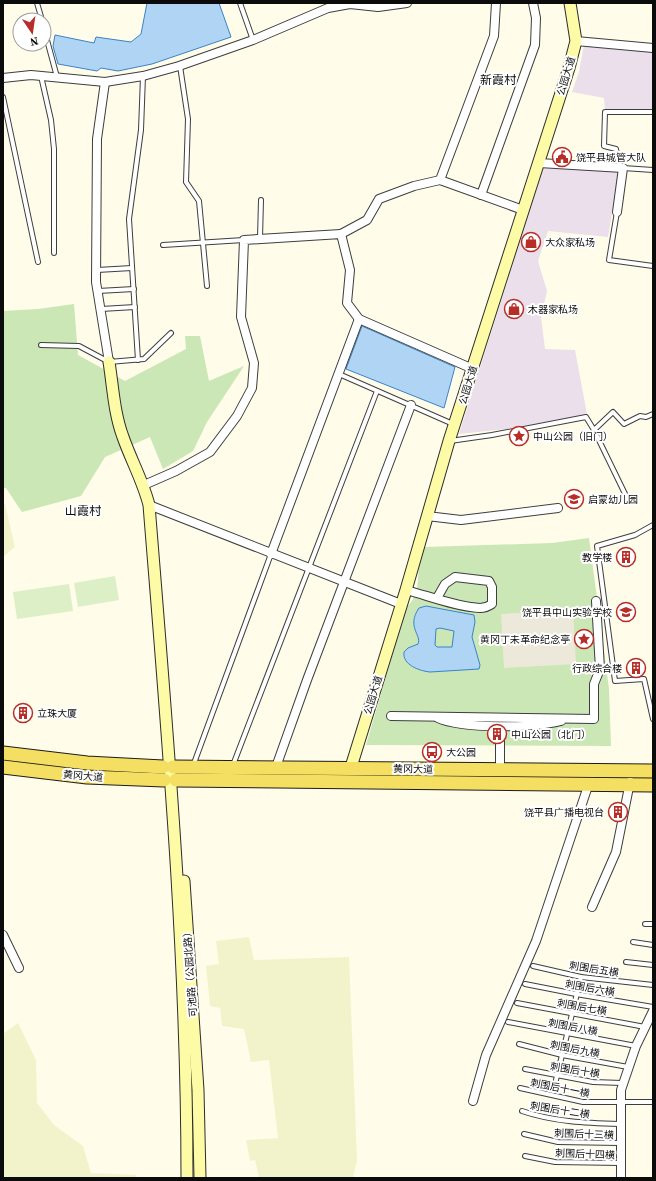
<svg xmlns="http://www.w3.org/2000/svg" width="656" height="1181" viewBox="0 0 656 1181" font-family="'Source Serif 4','Noto Sans SC',serif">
  <rect width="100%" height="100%" fill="#fffce9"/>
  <!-- industrial -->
  <g fill="#eadfea">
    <path d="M584,45L652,50L653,110H605L604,98L572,92L579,72Z"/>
    <path d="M544,166L619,172L608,237L548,231L538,261L547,291L541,317L545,349L575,350L587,414L515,428L459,434Z"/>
  </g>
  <!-- farmland -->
  <g fill="#f3f3cb">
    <path d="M3,503L5,504L15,547L3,557Z"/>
    <path d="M249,937L254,960L349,957L357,1160L353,1178H259L255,1160L250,1161L246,1140L278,1138L269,1060L251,1062L244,1029L222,1026L220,1008L210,1006L206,966L219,964L216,941Z"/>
    <path d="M18,1023L36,1060L37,1103L54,1125L83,1146L91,1173L136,1175L137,1178H3V1034Z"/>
  </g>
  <!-- green -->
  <g fill="#cae7b5">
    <path d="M74,304L78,355L125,381L186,349L185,336H200L209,381L244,366L207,422L193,451L163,469L150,437L105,457L81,496L22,512L6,488H3V311L38,309Z"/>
    <path d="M589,538L609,689L611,746L366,745L406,608C420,594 417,583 419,566C420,559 422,553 424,547L552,543Z"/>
  </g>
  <!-- pitch -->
  <g fill="#ddefc6">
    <path d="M115,576L119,600L78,607L74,583Z"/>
    <path d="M69,584L73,611L17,619L13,592Z"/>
  </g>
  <!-- plaza -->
  <path fill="#ede9da" d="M573,610L576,664L504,668L501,614Z"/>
  <!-- water -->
  <g fill="#b0d5f4" stroke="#3883c9" fill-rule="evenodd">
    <path d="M147,3H219L231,37L152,64L118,71L101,68L97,71L58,64L53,46L55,35L94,43L96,37L131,42L141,34Z"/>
    <path d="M362,326L455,367L444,408L346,369Z"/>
    <path d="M426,606L474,615L475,622L472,637L480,665L479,669L430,672C420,671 402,665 404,652L408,648L418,644C422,635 406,627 419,608ZM440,628L454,631L452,647H437L435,645L436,629Z"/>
  </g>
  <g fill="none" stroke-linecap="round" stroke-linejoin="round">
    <!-- street-tunnel -->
    <path stroke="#dad8c8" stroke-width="8" stroke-dasharray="8 4" stroke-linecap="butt" d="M500,725V741"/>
    <!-- lane casing -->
    <g stroke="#3e3e3e" stroke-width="6">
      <g id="lane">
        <path d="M37,3L42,20"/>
        <path d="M240,3L253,40"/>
        <path d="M44,29L57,77"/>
        <path d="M180,66L188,119L186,182L199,201L207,286"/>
        <path d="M41,76L51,120L54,149V253"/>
        <path d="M3,97L38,262"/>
        <path d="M653,112H605L604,146L616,149L618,162L623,168L653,170"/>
        <path d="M617,212L609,260L653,266"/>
        <path d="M260,238L261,200"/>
        <path d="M163,245L244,240"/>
        <path d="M97,270L132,268"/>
        <path d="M98,291L134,289"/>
        <path d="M101,309L135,307"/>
        <path d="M41,345L79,346L109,362L144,359L171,333"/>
        <path d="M138,360L129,219L141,130L143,76"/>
        <path d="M339,374L453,424"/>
        <path d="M594,430L628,500"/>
        <path d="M450,441L492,435L586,417L594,430L613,412L624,424L640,416L646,417L653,414"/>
        <path d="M653,525L635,535L597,546L615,681L644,679L653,719"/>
        <path d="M233,765L377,391"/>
        <path d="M193,766L271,554"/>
        <path d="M645,924H653"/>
        <path d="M633,942L653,945"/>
        <path d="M626,962L653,965"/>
        <path d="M533,966L581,977L653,985"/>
        <path d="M525,984L576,994L653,1007"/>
        <path d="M517,1003L645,1027"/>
        <path d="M508,1022L636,1046"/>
        <path d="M519,1044L562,1055L628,1067"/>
        <path d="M525,1069L593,1082L622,1083"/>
        <path d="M556,1080L581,977"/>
        <path d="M520,1088L583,1102H653"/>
        <path d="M522,1111C554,1122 587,1123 620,1124"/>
        <path d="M524,1134L558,1142L620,1143"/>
        <path d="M525,1156L555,1162L621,1163"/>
      </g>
    </g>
    <!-- street casing -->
    <g stroke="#3e3e3e" stroke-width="10">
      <g id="street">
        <path d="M576,41L653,48"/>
        <path d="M3,78L31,75L105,82L143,76L179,66L253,40L328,8L350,4L378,7L407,3"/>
        <path d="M105,82L97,139L96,282L109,362"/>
        <path d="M539,163L623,168L617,212"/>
        <path d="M440,180L494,36L496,3"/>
        <path d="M481,195L535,45L536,18L533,3"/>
        <path d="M341,234L367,220L379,199L414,186L440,180L523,210"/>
        <path d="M144,485L176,471L210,452L237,416L252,388L254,363L241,317L244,240L341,234L350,270L347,303L359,319"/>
        <path d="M149,505L401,604"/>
        <path d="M427,516L461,520L558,508"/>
        <path d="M271,554L359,319L473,369"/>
        <path d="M406,590C429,596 457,607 480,608C484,608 489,606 492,604V587L489,581L455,577L445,584L437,598"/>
        <path d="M391,716L594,719V684L600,669L596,601"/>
        <path d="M438,718C462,729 534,728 561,721"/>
        <path d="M276,767L307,680L411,405"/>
        <path d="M500,772V741"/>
        <path d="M592,907L616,852L630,782"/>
        <path d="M3,935L19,968"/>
        <path d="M473,1101L486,1055L536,941L589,783"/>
        <path d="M621,1178V1090L636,1046L653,1011"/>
      </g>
    </g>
    <!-- secondary casing -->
    <g stroke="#2d2d2d" stroke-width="13">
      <g id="secondary">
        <path d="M109,362C113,387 114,413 123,437C131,460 143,481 149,505C167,729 187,953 187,1178"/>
        <path d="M351,767L406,590L449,441L569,68L576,41L570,3"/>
        <path d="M184,881L198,1090L200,1178"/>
      </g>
    </g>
    <!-- primary casing -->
    <g stroke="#1c1c1c" stroke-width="15">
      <g id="primary">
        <path d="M3,753L87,763L163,767"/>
        <path d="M3,767L87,777L164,780"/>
        <path d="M173,767L653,771"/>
        <path d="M176,780L653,785"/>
      </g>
    </g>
    <!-- lane -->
    <use href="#lane" stroke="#fff" stroke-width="4"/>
    <!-- street -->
    <use href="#street" stroke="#fff" stroke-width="8"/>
    <!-- secondary -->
    <use href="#secondary" stroke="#fdfba6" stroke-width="11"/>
    <!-- primary -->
    <use href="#primary" stroke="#f5df63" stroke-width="13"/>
  </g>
  <!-- icons -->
  <defs>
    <g id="civic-ring" transform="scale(1)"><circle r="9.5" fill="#fff" stroke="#b72d27" stroke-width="1.5"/><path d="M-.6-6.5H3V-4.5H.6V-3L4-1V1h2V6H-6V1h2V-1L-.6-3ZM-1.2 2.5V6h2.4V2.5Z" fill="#b72d27"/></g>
    <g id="shop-ring" transform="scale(1)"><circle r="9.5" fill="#fff" stroke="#b72d27" stroke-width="1.5"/><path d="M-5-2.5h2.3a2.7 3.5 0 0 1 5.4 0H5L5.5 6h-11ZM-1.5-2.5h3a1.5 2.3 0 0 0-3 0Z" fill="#b72d27"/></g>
    <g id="sight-ring" transform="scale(1)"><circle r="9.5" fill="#fff" stroke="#b72d27" stroke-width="1.5"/><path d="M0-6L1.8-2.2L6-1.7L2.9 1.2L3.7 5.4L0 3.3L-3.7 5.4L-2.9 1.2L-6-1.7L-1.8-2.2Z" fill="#b72d27"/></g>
    <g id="school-ring" transform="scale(1)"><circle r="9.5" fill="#fff" stroke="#b72d27" stroke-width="1.5"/><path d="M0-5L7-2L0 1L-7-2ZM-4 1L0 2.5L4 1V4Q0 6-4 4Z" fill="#b72d27"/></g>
    <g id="building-ring" transform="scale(1)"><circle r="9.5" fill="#fff" stroke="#b72d27" stroke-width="1.5"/><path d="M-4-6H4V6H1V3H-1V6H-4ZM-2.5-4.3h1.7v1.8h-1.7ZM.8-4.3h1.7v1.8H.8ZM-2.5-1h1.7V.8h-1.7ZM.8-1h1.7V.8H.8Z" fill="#b72d27"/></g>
    <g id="bus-ring" transform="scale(1)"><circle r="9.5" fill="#fff" stroke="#b72d27" stroke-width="1.5"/><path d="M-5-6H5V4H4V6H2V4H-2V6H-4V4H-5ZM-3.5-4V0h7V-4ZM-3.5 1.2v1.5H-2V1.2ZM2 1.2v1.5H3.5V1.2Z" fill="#b72d27"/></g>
  </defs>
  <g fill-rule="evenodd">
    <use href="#civic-ring" x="562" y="157"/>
    <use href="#shop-ring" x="531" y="242"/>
    <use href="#shop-ring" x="514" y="309"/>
    <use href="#sight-ring" x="519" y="436"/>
    <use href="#school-ring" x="574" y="499"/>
    <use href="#building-ring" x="626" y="557"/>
    <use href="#school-ring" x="626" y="612"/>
    <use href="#sight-ring" x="584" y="639"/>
    <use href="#building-ring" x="636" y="668"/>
    <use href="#building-ring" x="23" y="713"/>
    <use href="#building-ring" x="497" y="734"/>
    <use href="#bus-ring" x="432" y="752"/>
    <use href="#building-ring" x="618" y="812"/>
  </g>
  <g text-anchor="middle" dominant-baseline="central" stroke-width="4" stroke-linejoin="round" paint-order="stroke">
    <!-- street labels -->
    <g font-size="10" fill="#0b0b0b" stroke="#fff">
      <text transform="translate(566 76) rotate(-73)">公园大道</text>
      <text transform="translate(468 385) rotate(-73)">公园大道</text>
      <text transform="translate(373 695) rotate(-73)">公园大道</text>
      <text transform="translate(413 769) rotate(1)">黄冈大道</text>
      <text transform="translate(83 776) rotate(5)">黄冈大道</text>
      <text transform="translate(594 969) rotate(9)">刺围后五横</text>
      <text transform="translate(190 972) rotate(-94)">可池路（公园北路）</text>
      <text transform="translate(590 988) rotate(10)">刺围后六横</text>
      <text transform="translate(582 1007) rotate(10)">刺围后七横</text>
      <text transform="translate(573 1027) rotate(11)">刺围后八横</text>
      <text transform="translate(575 1049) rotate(11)">刺围后九横</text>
      <text transform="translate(575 1070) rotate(9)">刺围后十横</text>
      <text transform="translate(560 1088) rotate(11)">刺围后十一横</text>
      <text transform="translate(560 1110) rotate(9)">刺围后十二横</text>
      <text transform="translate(584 1134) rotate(2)">刺围后十三横</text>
      <text transform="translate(585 1154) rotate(2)">刺围后十四横</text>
    </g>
    <!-- poi labels -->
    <g font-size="10" fill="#0b0b0b" stroke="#fff" text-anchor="start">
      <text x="576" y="157">饶平县城管大队</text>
      <text x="545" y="242">大众家私场</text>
      <text x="528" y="309">木器家私场</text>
      <text x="533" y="436">中山公园（旧门）</text>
      <text x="588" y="499">启蒙幼儿园</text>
      <text x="612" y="557" text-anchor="end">教学楼</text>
      <text x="612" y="612" text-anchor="end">饶平县中山实验学校</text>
      <text x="570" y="639" text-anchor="end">黄冈丁未革命纪念亭</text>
      <text x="622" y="668" text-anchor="end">行政综合楼</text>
      <text x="37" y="713">立珠大厦</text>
      <text x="511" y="734">中山公园（北门）</text>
      <text x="446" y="752">大公园</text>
      <text x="604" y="812" text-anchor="end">饶平县广播电视台</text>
    </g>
    <!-- quarter labels -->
    <g font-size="12" fill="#0b0b0b" stroke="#fff">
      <text x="498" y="80">新霞村</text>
      <text x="83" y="511">山霞村</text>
    </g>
  </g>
  <!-- border -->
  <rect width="656" height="1181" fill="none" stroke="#0b0b0b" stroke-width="8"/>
  <!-- north arrow -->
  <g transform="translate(32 32) rotate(167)"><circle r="19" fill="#ffffff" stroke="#9d9d9d"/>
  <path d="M0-3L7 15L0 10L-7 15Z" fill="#b72d27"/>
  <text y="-6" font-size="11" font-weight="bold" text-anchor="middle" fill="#0b0b0b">N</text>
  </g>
</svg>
